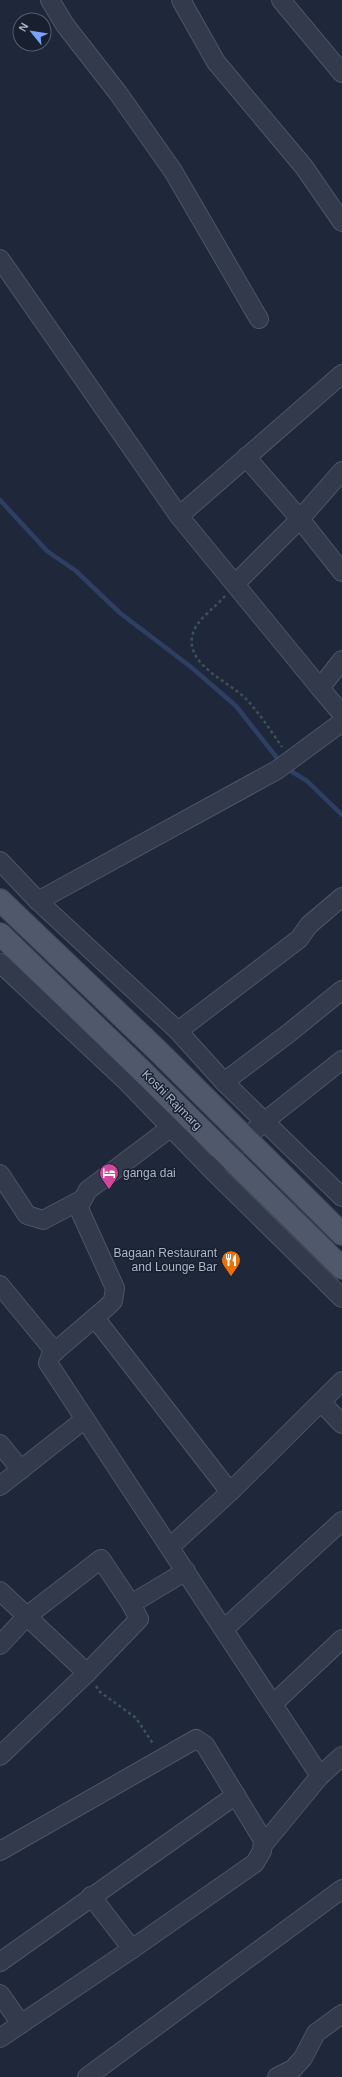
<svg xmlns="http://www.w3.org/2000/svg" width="342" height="2077" viewBox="0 0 342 2077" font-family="Helvetica,sans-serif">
  <rect width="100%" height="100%" fill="#1f283b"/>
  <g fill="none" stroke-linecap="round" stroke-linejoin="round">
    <!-- stream -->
    <g stroke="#2e3f63" stroke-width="4.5">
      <path d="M0,500L47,551L76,571L120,613L191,667L236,706L281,763"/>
      <path d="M286,768L307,781L342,815"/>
    </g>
    <!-- minor casing -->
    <g stroke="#4d5566" stroke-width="20">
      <g id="minor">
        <path d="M50,0L65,25L118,93L173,171L259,319"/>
        <path d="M181,0L216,62L304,167L342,222"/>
        <path d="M281,0L342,73"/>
        <path d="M0,259L179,516L320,688"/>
        <path d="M246,457L300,519L342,572"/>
        <path d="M179,516L342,374"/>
        <path d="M235,584L300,519L342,471"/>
        <path d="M342,660L320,688L342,714"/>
        <path d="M0,861L38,901L178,1031L224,1082L342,1197"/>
        <path d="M38,901L277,770L342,722"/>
        <path d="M0,963L127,1082L212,1170L342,1298"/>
        <path d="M178,1031L299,939L309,925L342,897"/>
        <path d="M224,1082L289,1033L342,990"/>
        <path d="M170,1128L88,1190L80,1204V1211L115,1288L113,1301L107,1307L51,1355L48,1363L320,1776"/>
        <path d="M218,1163L265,1121L342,1060"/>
        <path d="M0,1174L27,1215L43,1220L83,1199"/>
        <path d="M0,1285L55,1352"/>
        <path d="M95,1318L230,1492"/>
        <path d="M321,1402L342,1424"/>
        <path d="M0,1444L21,1470"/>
        <path d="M0,1486L85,1419"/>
        <path d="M170,1547L230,1492L342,1381"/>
        <path d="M0,1591L87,1673L0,1756"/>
        <path d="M131,1604L186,1571"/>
        <path d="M224,1629L342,1521"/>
        <path d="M0,1645L27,1616L101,1559L131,1604L139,1619L87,1673"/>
        <path d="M273,1704L342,1639"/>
        <path d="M263,1845L320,1776L342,1756"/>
        <path d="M0,1851L196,1739L205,1745L263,1840L262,1851L255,1863L132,1949L0,2038"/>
        <path d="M91,1896L132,1949"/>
        <path d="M0,1962L236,1795"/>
        <path d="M0,1994L21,2024"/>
        <path d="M87,2077L342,1889"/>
        <path d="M277,2077L293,2069L303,2058L316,2033L342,2014"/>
      </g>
    </g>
    <!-- major casing -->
    <g stroke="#3c4455" stroke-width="24">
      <g id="major">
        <path d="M0,900L158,1051L342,1234"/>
        <path d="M0,934L140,1069L342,1268"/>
      </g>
    </g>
    <!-- path -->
    <g stroke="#3b5257" stroke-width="2.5" stroke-dasharray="3 3" stroke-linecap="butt">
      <path d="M225,596C215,608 198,618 193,633C183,665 231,682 247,700C260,714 271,731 282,747"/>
      <path d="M96,1686L100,1692L136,1718L154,1745"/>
    </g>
    <!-- minor -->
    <use href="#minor" stroke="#333a4b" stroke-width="18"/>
    <!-- major -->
    <use href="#major" stroke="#50596c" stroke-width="22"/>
  </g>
  <!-- icons -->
  <defs>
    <g id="hotel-pin" transform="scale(1)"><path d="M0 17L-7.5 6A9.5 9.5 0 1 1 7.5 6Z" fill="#d1479c" stroke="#182030"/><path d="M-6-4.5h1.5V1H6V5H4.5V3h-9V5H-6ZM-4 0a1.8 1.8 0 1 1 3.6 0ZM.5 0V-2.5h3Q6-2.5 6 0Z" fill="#fff"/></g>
    <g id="restaurant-pin" transform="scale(1)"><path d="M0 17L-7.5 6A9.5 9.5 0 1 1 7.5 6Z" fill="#e8710a" stroke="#182030"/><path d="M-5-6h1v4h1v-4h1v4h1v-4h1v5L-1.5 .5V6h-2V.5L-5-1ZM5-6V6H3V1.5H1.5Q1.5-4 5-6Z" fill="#fff"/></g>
  </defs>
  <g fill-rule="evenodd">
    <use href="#hotel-pin" x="109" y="1173"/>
    <use href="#restaurant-pin" x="231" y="1260"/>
  </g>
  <g text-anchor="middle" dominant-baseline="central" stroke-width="3" stroke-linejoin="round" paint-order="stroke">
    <!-- street labels -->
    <g font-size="12" fill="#adb5c8" stroke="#182030">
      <text transform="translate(172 1100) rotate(45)">Koshi Rajmarg</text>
    </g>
    <!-- poi labels -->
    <g font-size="12" fill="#adb5c8" stroke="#182030" text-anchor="start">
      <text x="123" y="1173">ganga dai</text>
      <text x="217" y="1253" text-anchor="end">Bagaan Restaurant<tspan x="217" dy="14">and Lounge Bar</tspan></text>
    </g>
  </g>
  <!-- north arrow -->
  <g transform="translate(32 32) rotate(300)"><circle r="19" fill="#182030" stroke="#545c6d"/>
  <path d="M0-3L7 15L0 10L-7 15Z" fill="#7ba1ff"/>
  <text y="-6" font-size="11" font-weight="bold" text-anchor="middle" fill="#adb5c8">N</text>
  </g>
</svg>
